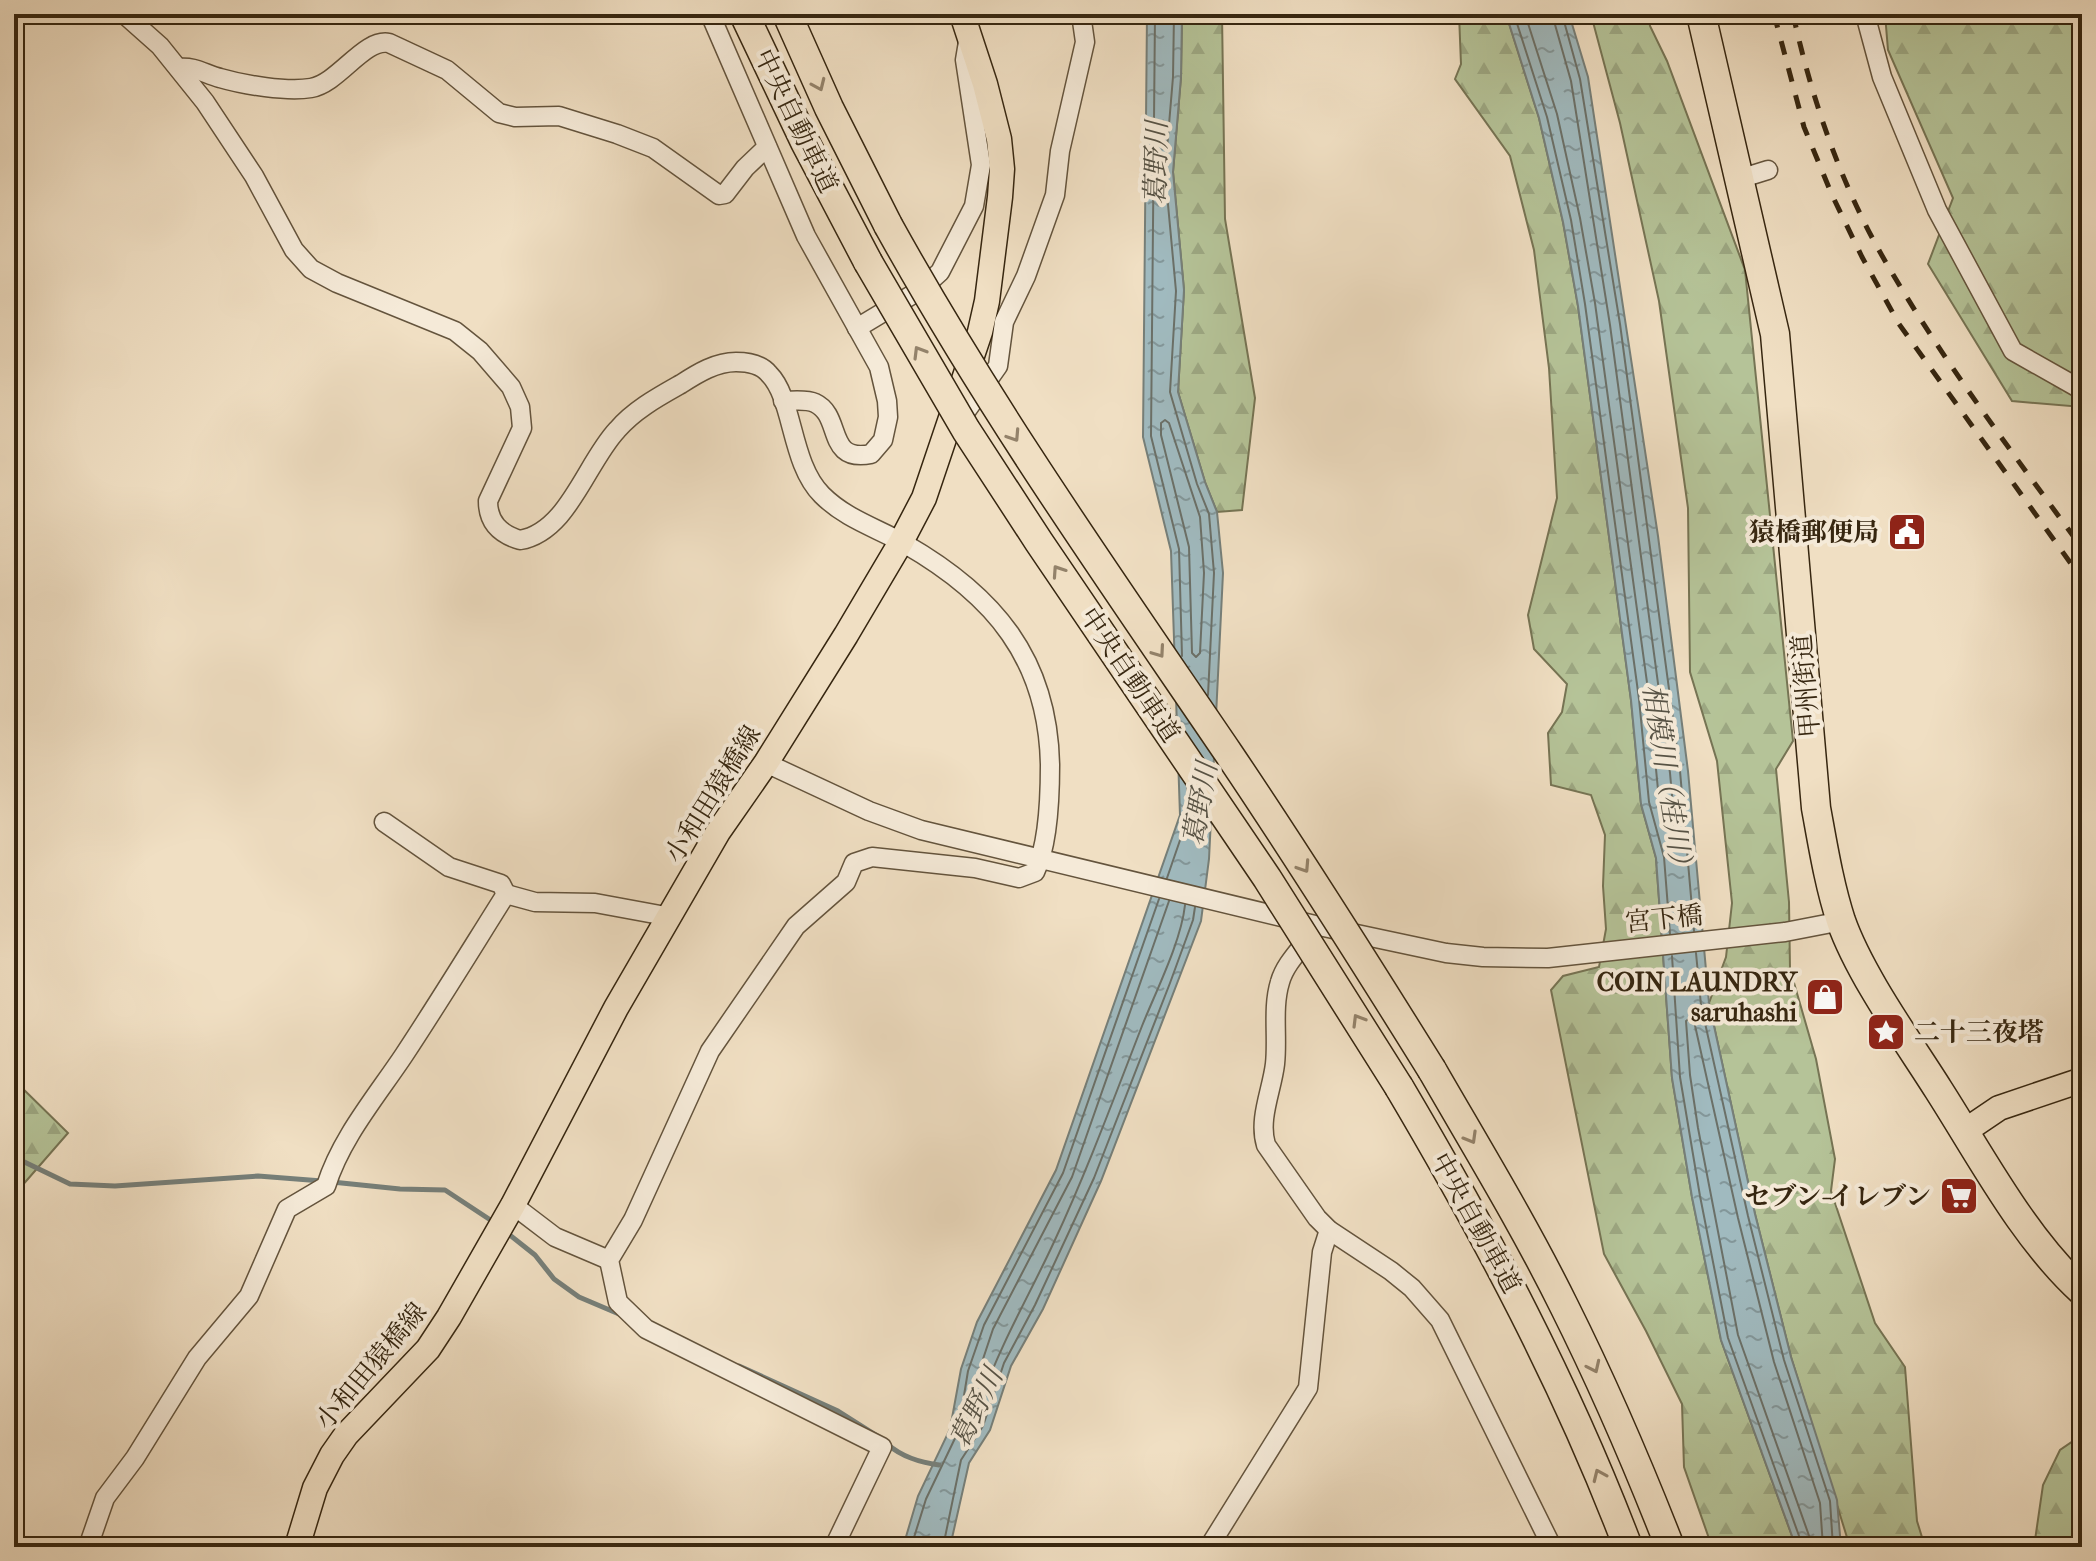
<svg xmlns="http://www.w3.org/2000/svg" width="2096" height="1561" viewBox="0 0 2096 1561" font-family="'IM FELL French Canon','Noto Serif JP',serif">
  <defs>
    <pattern id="forest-firs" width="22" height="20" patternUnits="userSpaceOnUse" patternTransform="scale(2)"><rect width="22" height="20" fill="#b5c398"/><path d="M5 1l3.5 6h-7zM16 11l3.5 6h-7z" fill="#9ca782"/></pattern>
    <pattern id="water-ripples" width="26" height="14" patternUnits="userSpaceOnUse" patternTransform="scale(2)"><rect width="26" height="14" fill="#a0babf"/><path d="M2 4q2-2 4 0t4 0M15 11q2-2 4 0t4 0" fill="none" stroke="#83979a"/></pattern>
  </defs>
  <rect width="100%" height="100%" fill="#f0dfc3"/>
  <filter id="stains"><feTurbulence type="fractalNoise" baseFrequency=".0025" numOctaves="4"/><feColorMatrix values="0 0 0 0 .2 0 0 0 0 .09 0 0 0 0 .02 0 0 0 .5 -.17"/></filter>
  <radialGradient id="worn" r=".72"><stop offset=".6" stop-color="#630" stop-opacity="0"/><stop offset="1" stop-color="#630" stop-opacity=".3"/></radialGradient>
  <!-- forest -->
  <g fill="url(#forest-firs)" stroke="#767454" stroke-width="2">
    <path d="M1182,14H1222L1225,219L1255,398L1242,510L1217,512L1205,482L1178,392L1184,290L1173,172L1181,77Z"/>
    <path d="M1459,14H1506L1539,118L1563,222L1578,306L1631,700L1641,804L1656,858L1672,1078L1692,1197L1721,1340L1796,1547H1712L1684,1467L1682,1404L1646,1331L1604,1254L1551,990L1563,976L1599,967L1606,929L1603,886L1605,835L1591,795L1551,785L1548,733L1562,712L1567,684L1534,649L1528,615L1557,498L1549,368L1534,250L1510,156L1455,79L1461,64Z"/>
    <path d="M1594,14H1648L1650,26L1667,61L1745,270L1793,741L1776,769L1789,902L1790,969L1816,1059L1835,1159L1831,1191L1875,1323L1905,1367L1917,1521L1925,1547H1850L1791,1357L1755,1214L1709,1003L1726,957L1732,903L1717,761L1690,672L1688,508L1659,301L1620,123L1593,22Z"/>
    <path d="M1885,14H2082V407L2012,401L1928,264L1953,198L1888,50Z"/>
    <path d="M14,1080L68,1133L14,1195Z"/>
    <path d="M2082,1435V1547H2034L2043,1485L2060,1450Z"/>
  </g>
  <!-- water -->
  <g fill="url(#water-ripples)" stroke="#767f79" stroke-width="2">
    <path d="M1147,14H1182L1181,77L1173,172L1184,290L1178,392L1205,482L1217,512L1223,573L1209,859L1201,921L1101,1181L1043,1309L1011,1366L990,1430L969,1463L950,1547H903L918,1496L950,1429L961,1369L977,1322L1056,1170L1180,815L1171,551L1143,437Z"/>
    <path d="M1506,14H1569L1588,77L1658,536L1688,771L1709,1003L1755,1214L1791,1357L1837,1500L1841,1547H1796L1721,1340L1692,1197L1672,1078L1656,858L1641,804L1631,700L1578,306L1563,222L1539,118Z"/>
  </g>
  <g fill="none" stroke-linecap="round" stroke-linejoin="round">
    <!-- shore -->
    <g stroke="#6b7068" stroke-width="2">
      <path d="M1155,14L1151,436L1179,549L1182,656"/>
      <path d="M1174,14L1173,77L1165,172L1176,291L1170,392L1197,484L1209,514L1214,573L1208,695"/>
      <path d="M1514,14L1547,117L1571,220L1585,304L1639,699L1649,802L1664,857L1670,934"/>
      <path d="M1525,14L1557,114L1580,218L1595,303L1649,697L1659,800L1667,831L1672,833L1675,829L1670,773L1610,325L1571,81L1552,14"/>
      <path d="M1562,14L1580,79L1620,324L1680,771L1694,931"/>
      <path d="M1165,420L1169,423L1200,517L1204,573L1200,653L1196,657L1192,653L1189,547L1161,435V423Z"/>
      <path d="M1167,878L1188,817L1187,788"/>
      <path d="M1169,901L1072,1177L993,1329L978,1374L974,1395L977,1399L982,1397C1001,1343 1030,1294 1054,1242C1087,1171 1114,1098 1142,1026C1156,991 1181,942 1185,905"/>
      <path d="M1696,953L1701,1005L1748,1216L1784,1360L1830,1501L1833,1547"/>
      <path d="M1672,956L1680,1077L1700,1196L1728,1338L1803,1547"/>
      <path d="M911,1547L926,1499L958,1432L968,1371L984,1325L1063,1173L1159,899"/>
      <path d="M943,1547L961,1460L983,1426L1004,1363L1035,1305L1094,1178L1170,983L1193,920L1195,907"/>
      <path d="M1813,1547L1738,1335L1698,1128L1690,1075L1686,1021L1690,1018L1694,1021L1738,1218L1774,1362L1820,1503L1823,1547"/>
    </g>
    <!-- stream -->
    <g stroke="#767f79" stroke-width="5">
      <path d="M14,1157L70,1184L115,1186L258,1176L322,1181"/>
      <path d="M332,1182L400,1189L445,1190L495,1223"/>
      <path d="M506,1232L535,1255L554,1279L579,1297L619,1314"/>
      <path d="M739,1366L838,1411L879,1437"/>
      <path d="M887,1444C901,1456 921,1463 939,1465"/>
    </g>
    <!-- minor casing -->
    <g stroke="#64543d" stroke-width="21">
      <g id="minor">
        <path d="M124,14L160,46L205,102L254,176L294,250L311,269L337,283L455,331L480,351L511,387L520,407L522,428L488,501C488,522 500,534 520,540C568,532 586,463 617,430C634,410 658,397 681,384C698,373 716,362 736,362C749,362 761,364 769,374C794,399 790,463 822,495C846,519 877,528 905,544C994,595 1048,659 1050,765C1050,795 1048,846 1035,872L1019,878L975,868L872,857L854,863L846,882L796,926L710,1051L633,1220L609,1260L618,1302L646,1329L882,1447L834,1547"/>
        <path d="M710,14L806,236L879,367L887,401L888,417L883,440L871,454C825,463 843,416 815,403C806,399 793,401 783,401"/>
        <path d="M1865,14L1882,77L1937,210L2013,351L2082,390"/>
        <path d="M179,68C194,66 205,74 220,78C244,85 287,92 311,88C339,83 364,38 389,43L447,70L499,113L515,117L559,116L617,134L653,148L719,195L725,194L745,168L767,147"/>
        <path d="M1739,179L1768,170"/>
        <path d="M857,328L920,290L940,272L974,206L981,165L965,60L968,42"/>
        <path d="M955,427L998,366L1004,322L1026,276L1055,195L1060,151L1085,42L1081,14"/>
        <path d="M766,763L869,811L921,830L1319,926L1446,953L1483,957L1548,958L1785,932L1842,921"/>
        <path d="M384,822L449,867L501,884L506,894"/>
        <path d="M1311,935C1300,950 1285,964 1280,982C1272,1008 1278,1037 1275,1064C1272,1090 1258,1119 1266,1145L1317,1218L1329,1230L1391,1271L1412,1288L1440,1320L1552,1547"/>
        <path d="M513,1205L555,1237L609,1260"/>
        <path d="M88,1547L105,1498L135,1458L197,1358L249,1296L287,1209L326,1186C341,1138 376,1097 404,1055C439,1002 472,948 506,894L535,902L595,903L671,917"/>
        <path d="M1209,1547L1308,1388L1322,1252L1329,1230"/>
      </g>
    </g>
    <!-- major casing -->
    <g stroke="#362610" stroke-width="27">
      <g id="major">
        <path d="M1965,1131L1999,1108L2082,1080"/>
        <path d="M297,1547L315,1488L332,1455L346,1435L428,1349L449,1317L513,1205L616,1008L718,832L766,763L846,635L901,542L924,498L980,332L987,301L1000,197L1002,169L999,139L985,84L962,14"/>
      </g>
    </g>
    <!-- highway casing -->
    <g stroke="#362610" stroke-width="31">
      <g id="highway">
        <path d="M744,14L805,142L868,262"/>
        <path d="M787,14L829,108L888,225"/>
        <path d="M1701,14L1775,334L1816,808C1823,846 1829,884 1841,921C1860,975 1907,1040 1938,1089C1981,1156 2023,1237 2082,1291"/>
        <path d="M1432,1070C1477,1148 1524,1225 1564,1306C1603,1384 1638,1465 1670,1547"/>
        <path d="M1399,1087C1486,1234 1567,1386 1628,1547"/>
      </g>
    </g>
    <!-- minor -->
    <use href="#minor" stroke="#f5ead8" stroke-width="18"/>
    <!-- major -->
    <use href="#major" stroke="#f0dfc3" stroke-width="24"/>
    <!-- highway -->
    <use href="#highway" stroke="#f0dfc3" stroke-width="28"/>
    <!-- rail -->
    <g stroke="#362610" stroke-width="5" stroke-dasharray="14 14" stroke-linecap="butt">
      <path d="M1774,14L1804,127L1832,195L1862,257L1899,324L2082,579"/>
      <path d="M1793,14C1811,96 1839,179 1880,252C1939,356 2012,452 2082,548"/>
    </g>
    <!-- highway-bridge casing -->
    <g stroke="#362610" stroke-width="31" stroke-linecap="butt">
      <g id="highway-bridge">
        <path d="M888,225C991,411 1110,579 1229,754C1299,858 1366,964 1432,1070"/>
        <path d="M868,262L966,430L1039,542L1267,878L1399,1087"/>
      </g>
    </g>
    <!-- highway-bridge -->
    <use href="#highway-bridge" stroke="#f0dfc3" stroke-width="28"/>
  </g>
  <!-- one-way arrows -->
  <defs><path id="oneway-chevron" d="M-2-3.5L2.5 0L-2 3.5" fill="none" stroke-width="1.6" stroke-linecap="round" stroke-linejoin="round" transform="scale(2)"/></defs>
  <g stroke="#93826a">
    <use href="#oneway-chevron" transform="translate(819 85) rotate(66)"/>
    <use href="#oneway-chevron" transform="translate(919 352) rotate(-121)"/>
    <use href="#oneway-chevron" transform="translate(1014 436) rotate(57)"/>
    <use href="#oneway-chevron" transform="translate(1058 571) rotate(-124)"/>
    <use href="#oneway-chevron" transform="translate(1159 652) rotate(55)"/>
    <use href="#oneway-chevron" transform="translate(1304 867) rotate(57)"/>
    <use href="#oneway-chevron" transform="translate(1358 1020) rotate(-121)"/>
    <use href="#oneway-chevron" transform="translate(1471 1138) rotate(60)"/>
    <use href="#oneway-chevron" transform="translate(1594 1367) rotate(65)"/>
    <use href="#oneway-chevron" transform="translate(1599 1475) rotate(-114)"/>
  </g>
  <!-- icons -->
  <defs>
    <g id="civic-square" transform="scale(2)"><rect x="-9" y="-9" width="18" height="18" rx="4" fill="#8f2418" stroke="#f5ead8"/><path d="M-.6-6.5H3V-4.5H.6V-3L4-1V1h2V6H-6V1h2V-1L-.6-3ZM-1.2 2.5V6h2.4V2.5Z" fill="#fff"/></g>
    <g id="shop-square" transform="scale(2)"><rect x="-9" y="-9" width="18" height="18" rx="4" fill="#8f2418" stroke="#f5ead8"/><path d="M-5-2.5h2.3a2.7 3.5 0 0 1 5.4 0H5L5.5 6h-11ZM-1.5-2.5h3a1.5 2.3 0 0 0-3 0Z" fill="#fff"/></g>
    <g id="sight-square" transform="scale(2)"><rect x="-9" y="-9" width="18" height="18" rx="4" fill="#8f2418" stroke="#f5ead8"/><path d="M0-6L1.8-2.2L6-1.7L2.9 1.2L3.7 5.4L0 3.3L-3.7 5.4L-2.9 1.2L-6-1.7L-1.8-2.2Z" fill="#fff"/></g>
    <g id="supermarket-square" transform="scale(2)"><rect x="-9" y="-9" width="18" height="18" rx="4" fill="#8f2418" stroke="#f5ead8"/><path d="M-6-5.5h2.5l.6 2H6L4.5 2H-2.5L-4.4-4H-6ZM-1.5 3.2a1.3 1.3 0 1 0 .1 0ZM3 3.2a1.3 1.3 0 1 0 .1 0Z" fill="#fff"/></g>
  </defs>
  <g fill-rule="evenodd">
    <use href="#civic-square" x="1907" y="532"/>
    <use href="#shop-square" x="1825" y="997"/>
    <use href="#sight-square" x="1886" y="1032"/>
    <use href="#supermarket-square" x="1959" y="1196"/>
  </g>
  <g text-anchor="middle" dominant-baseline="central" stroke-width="8" stroke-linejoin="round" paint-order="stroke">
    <!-- street labels -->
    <g font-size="26" fill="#362610" stroke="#f5ead8">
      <text transform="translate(796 121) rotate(64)">中央自動車道</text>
      <text transform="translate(1130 675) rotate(56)">中央自動車道</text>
      <text transform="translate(1806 686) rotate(-95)">甲州街道</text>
      <text transform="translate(713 794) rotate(-58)">小和田猿橋線</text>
      <text transform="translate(1664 919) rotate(-6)">宮下橋</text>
      <text transform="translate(1476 1223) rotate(61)">中央自動車道</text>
      <text transform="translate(371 1366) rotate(-50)">小和田猿橋線</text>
    </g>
    <!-- poi labels -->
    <g font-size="26" font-weight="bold" fill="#362610" stroke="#f5ead8" text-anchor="end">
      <text x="1879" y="532">猿橋郵便局</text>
      <text x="1797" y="982">COIN LAUNDRY<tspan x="1797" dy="30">saruhashi</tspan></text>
      <text x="1914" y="1032" text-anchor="start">二十三夜塔</text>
      <text x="1931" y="1196">セブン-イレブン</text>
    </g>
    <!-- water labels -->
    <g font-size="28" font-style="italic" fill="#565245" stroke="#f5ead8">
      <text transform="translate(1156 163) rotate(-89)">葛野川</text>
      <text transform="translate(1668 781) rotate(81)">相模川（桂川）</text>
      <text transform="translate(1200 804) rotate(-80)">葛野川</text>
      <text transform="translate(976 1408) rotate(-64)">葛野川</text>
    </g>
  </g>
  <!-- margin -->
  <rect width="2096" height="1561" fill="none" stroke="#f0dfc3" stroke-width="48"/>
  <rect x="16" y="16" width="2064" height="1529" fill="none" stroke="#362610" stroke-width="4"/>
  <rect x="24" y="24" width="2048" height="1513" fill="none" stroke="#362610" stroke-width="2"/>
  <rect width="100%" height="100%" filter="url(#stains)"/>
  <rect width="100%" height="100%" fill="url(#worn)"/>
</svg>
